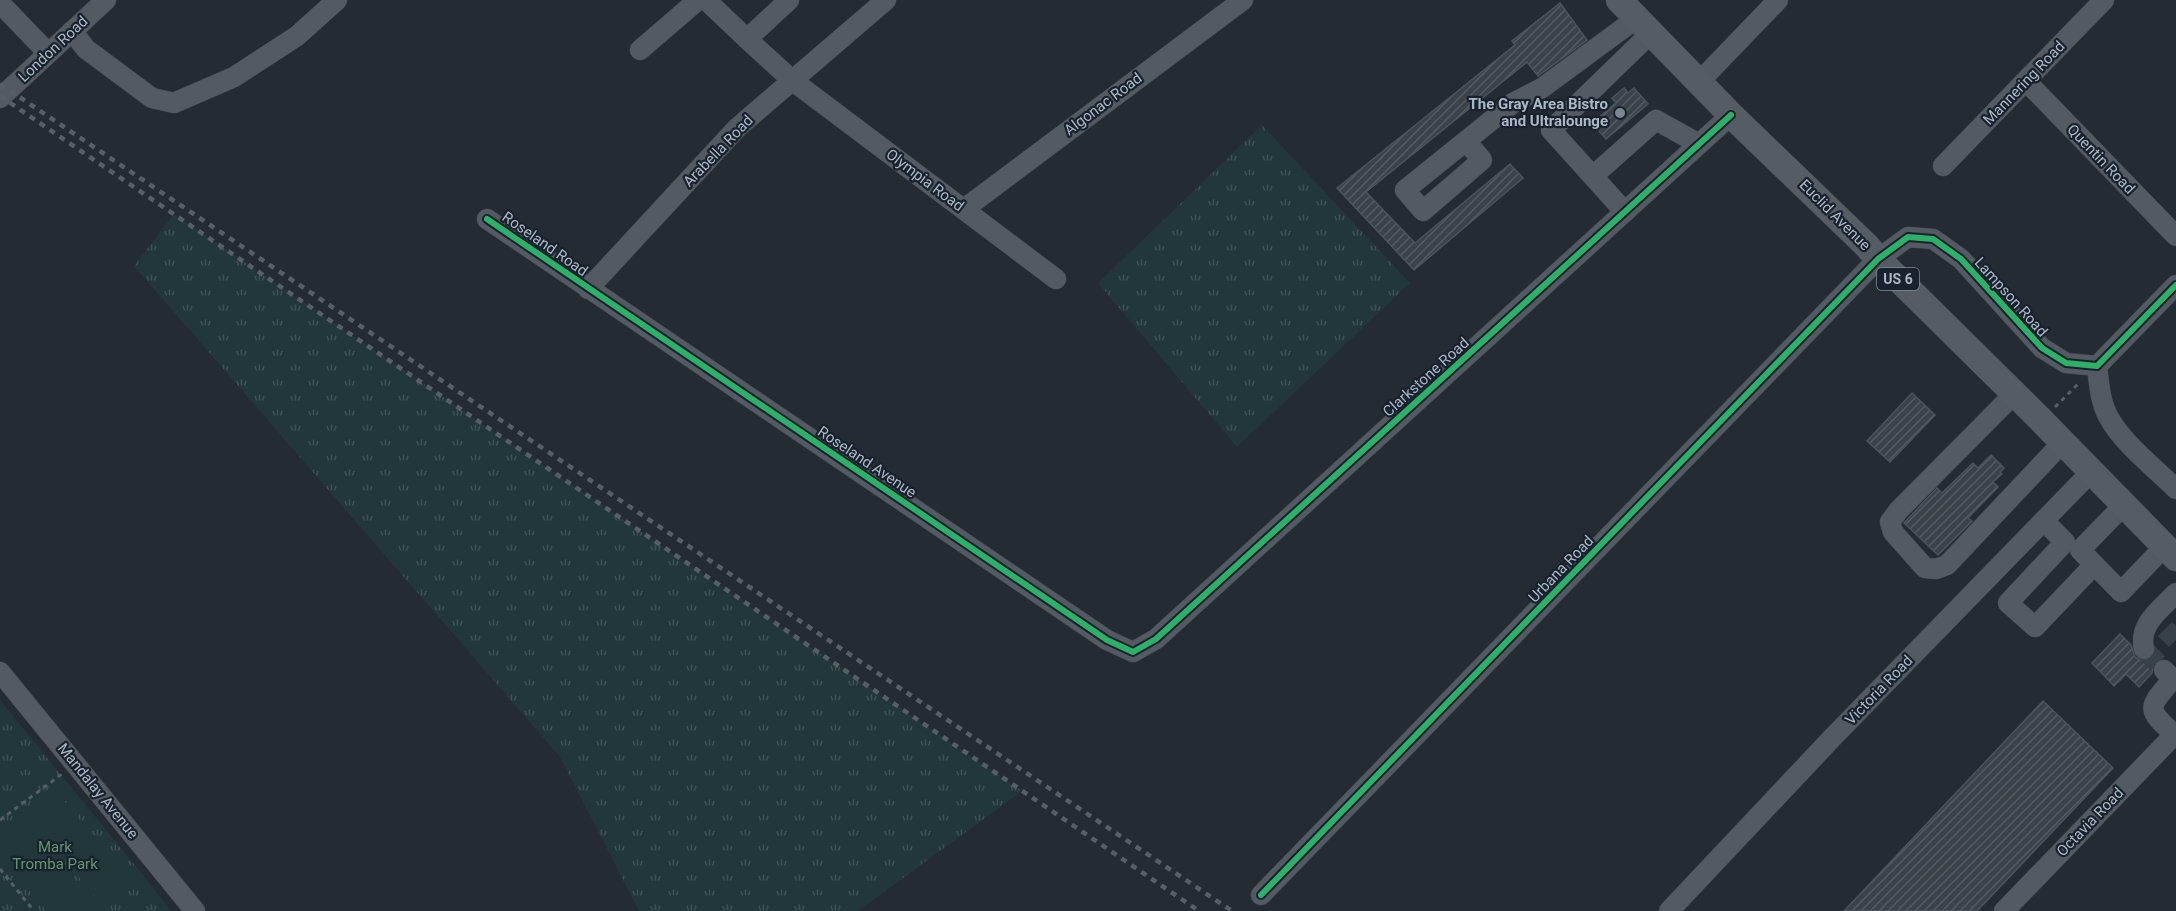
<svg xmlns="http://www.w3.org/2000/svg" width="2176" height="911" viewBox="0 0 2176 911" font-family="Roboto,sans-serif">
  <defs>
    <pattern id="grass-tufts" width="24" height="20" patternUnits="userSpaceOnUse" patternTransform="scale(1.5)"><rect width="24" height="20" fill="#213739"/><path d="M3 7l-1-3M5 7V3M7 7l1-3M15 17l-1-3M17 17v-4M19 17l1-3" fill="none" stroke="#3f5254"/></pattern>
    <pattern id="building-hatch" width="6" height="6" patternUnits="userSpaceOnUse" patternTransform="scale(1.5)"><rect width="6" height="6" fill="#3c4249"/><path d="M-1 1l2-2M0 6l6-6M5 7l2-2" fill="none" stroke="#565b62"/></pattern>
  </defs>
  <rect width="100%" height="100%" fill="#242b33"/>
  <!-- grass -->
  <g fill="url(#grass-tufts)">
    <path d="M1262,125L1410,283L1237,447L1098,283Z"/>
    <path d="M174,214L1022,791L858,911H639L560,757L134,266Z"/>
    <path d="M0,700L151,885L171,911H0Z"/>
  </g>
  <!-- garden -->
  <g fill="#213739">
    <path d="M60,796L85,826L19,879L0,854V845Z"/>
    <path d="M89,830L132,882L103,906L60,854Z"/>
    <path d="M56,860L96,909L93,911H47L25,885Z"/>
  </g>
  <!-- building -->
  <g fill="url(#building-hatch)" stroke="#4b535c" stroke-width="1.5">
    <path d="M1560,3L1587,40L1538,76L1527,62L1366,192L1415,243L1510,164L1523,178L1414,270L1337,188L1515,45L1512,41Z"/>
    <path d="M1624,88L1628,93L1634,88L1648,104L1606,139L1592,123L1616,103L1612,98Z"/>
    <path d="M1912,393L1935,415L1890,462L1867,441Z"/>
    <path d="M1991,455L2004,468L2000,472L2002,474L1993,482L1998,487L1968,518L1972,521L1938,555L1904,523L1937,488L1942,493L1973,463L1978,468Z"/>
    <path d="M2120,634L2131,645L2135,657L2140,660H2147L2153,666L2152,673L2139,687L2126,674L2114,686L2092,663Z"/>
    <path d="M2043,701L2113,768L1977,911H1844Z"/>
  </g>
  <g fill="none" stroke-linecap="round" stroke-linejoin="round">
    <!-- minor-tunnel -->
    <g stroke="#384049" stroke-width="20" stroke-dasharray="20 10" stroke-linecap="butt">
      <path d="M2165,629L2176,640"/>
      <path d="M2144,649L2164,670"/>
    </g>
    <!-- minor casing -->
    <g stroke="#40464c" stroke-width="21">
      <g id="minor">
        <path d="M706,0L747,39"/>
        <path d="M789,0L747,39L793,81L1056,279"/>
        <path d="M0,3L48,53"/>
        <path d="M72,31L86,49L152,98L174,103L234,77L297,36L337,0"/>
        <path d="M640,50L698,0"/>
        <path d="M1700,81L1778,0"/>
        <path d="M2026,81L2176,236"/>
        <path d="M0,98L106,0"/>
        <path d="M1466,141L1482,160L1423,211L1405,190L1513,103L1542,88L1637,18"/>
        <path d="M1943,166L2104,0"/>
        <path d="M1593,176L1656,120L1699,144"/>
        <path d="M964,209L1243,0"/>
        <path d="M1625,212L1551,130L1652,32"/>
        <path d="M487,219L1107,640L1133,652L1156,639L1731,115"/>
        <path d="M588,289L737,128L886,0"/>
        <path d="M2097,366C2099,383 2100,401 2108,416C2122,443 2155,468 2176,489"/>
        <path d="M2014,394L1898,511L1890,522L1893,532L1925,568L1936,569L1947,565L2062,443"/>
        <path d="M2123,506L2080,550L2121,592L2164,547"/>
        <path d="M2044,521L2065,542L2008,603L2035,627L2094,565"/>
        <path d="M2144,649C2138,624 2161,609 2176,593"/>
        <path d="M2164,670L2173,679C2148,708 2145,708 2175,735"/>
        <path d="M0,672L195,911"/>
        <path d="M1261,895L1878,259L1908,237L1933,239L1961,259L2042,348L2066,363L2097,366L2176,285"/>
        <path d="M1669,911L1833,737L2092,471"/>
        <path d="M2004,911L2176,733"/>
      </g>
    </g>
    <!-- major casing -->
    <g stroke="#3e464d" stroke-width="27">
      <path id="major" d="M1619,0L1731,115L1867,246L1878,259L2040,419L2176,558"/>
    </g>
    <!-- path -->
    <g stroke="#575e64" stroke-width="3" stroke-dasharray="4.5 4.5" stroke-linecap="butt">
      <path d="M2055,407L2080,382"/>
      <path d="M0,820L62,774"/>
      <path d="M0,869L34,911"/>
    </g>
    <!-- minor -->
    <use href="#minor" stroke="#545a62" stroke-width="20"/>
    <!-- major -->
    <use href="#major" stroke="#565c63" stroke-width="26"/>
    <!-- rail -->
    <g stroke="#575e64" stroke-width="4.5" stroke-dasharray="6 6" stroke-linecap="butt">
      <path d="M0,84L1232,911"/>
      <path d="M0,96L1199,911"/>
    </g>
    <!-- cycleway casing -->
    <g stroke="#18222e" stroke-width="10">
      <g id="cycleway">
        <path d="M487,219L1107,640L1133,652L1156,639L1731,115"/>
        <path d="M1261,895L1878,259L1908,237L1933,239L1961,259L2042,348L2066,363L2097,366L2176,285"/>
      </g>
    </g>
    <!-- cycleway -->
    <use href="#cycleway" stroke="#2db169" stroke-width="6"/>
  </g>
  <!-- markers -->
  <circle fill="#7c8793" stroke="#18222e" stroke-width="2" cx="1620" cy="113" r="6"/>
  <g text-anchor="middle" dominant-baseline="central" stroke-width="4.5" stroke-linejoin="round" paint-order="stroke">
    <!-- shield labels -->
    <rect fill="#18222e" stroke="#808b98" stroke-width="1.5" x="1877" y="268" width="42" height="22" rx="4.5"/>
    <g font-size="14" font-weight="bold" fill="#acb8c6">
      <text x="1898" y="279">US 6</text>
    </g>
    <!-- street labels -->
    <g font-size="15" fill="#acb8c6" stroke="#18222e">
      <text transform="translate(53 49) rotate(-43)">London Road</text>
      <text transform="translate(2024 83) rotate(-46)">Mannering Road</text>
      <text transform="translate(1103 104) rotate(-37)">Algonac Road</text>
      <text transform="translate(718 151) rotate(-46)">Arabella Road</text>
      <text transform="translate(2101 159) rotate(46)">Quentin Road</text>
      <text transform="translate(925 180) rotate(37)">Olympia Road</text>
      <text transform="translate(1835 215) rotate(45)">Euclid Avenue</text>
      <text transform="translate(545 244) rotate(35)">Roseland Road</text>
      <text transform="translate(2011 297) rotate(48)">Lampson Road</text>
      <text transform="translate(1426 377) rotate(-42)">Clarkstone Road</text>
      <text transform="translate(867 462) rotate(34)">Roseland Avenue</text>
      <text transform="translate(1561 569) rotate(-46)">Urbana Road</text>
      <text transform="translate(1879 690) rotate(-46)">Victoria Road</text>
      <text transform="translate(98 791) rotate(51)">Mandalay Avenue</text>
      <text transform="translate(2090 822) rotate(-46)">Octavia Road</text>
    </g>
    <!-- poi labels -->
    <g font-size="15" font-weight="bold" fill="#acb8c6" stroke="#18222e" text-anchor="end">
      <text x="1608" y="104">The Gray Area Bistro<tspan x="1608" dy="17">and Ultralounge</tspan></text>
    </g>
    <!-- park labels -->
    <g font-size="15" fill="#62986b" stroke="#18222e">
      <text x="55" y="847">Mark<tspan x="55" dy="17">Tromba Park</tspan></text>
    </g>
  </g>
</svg>
